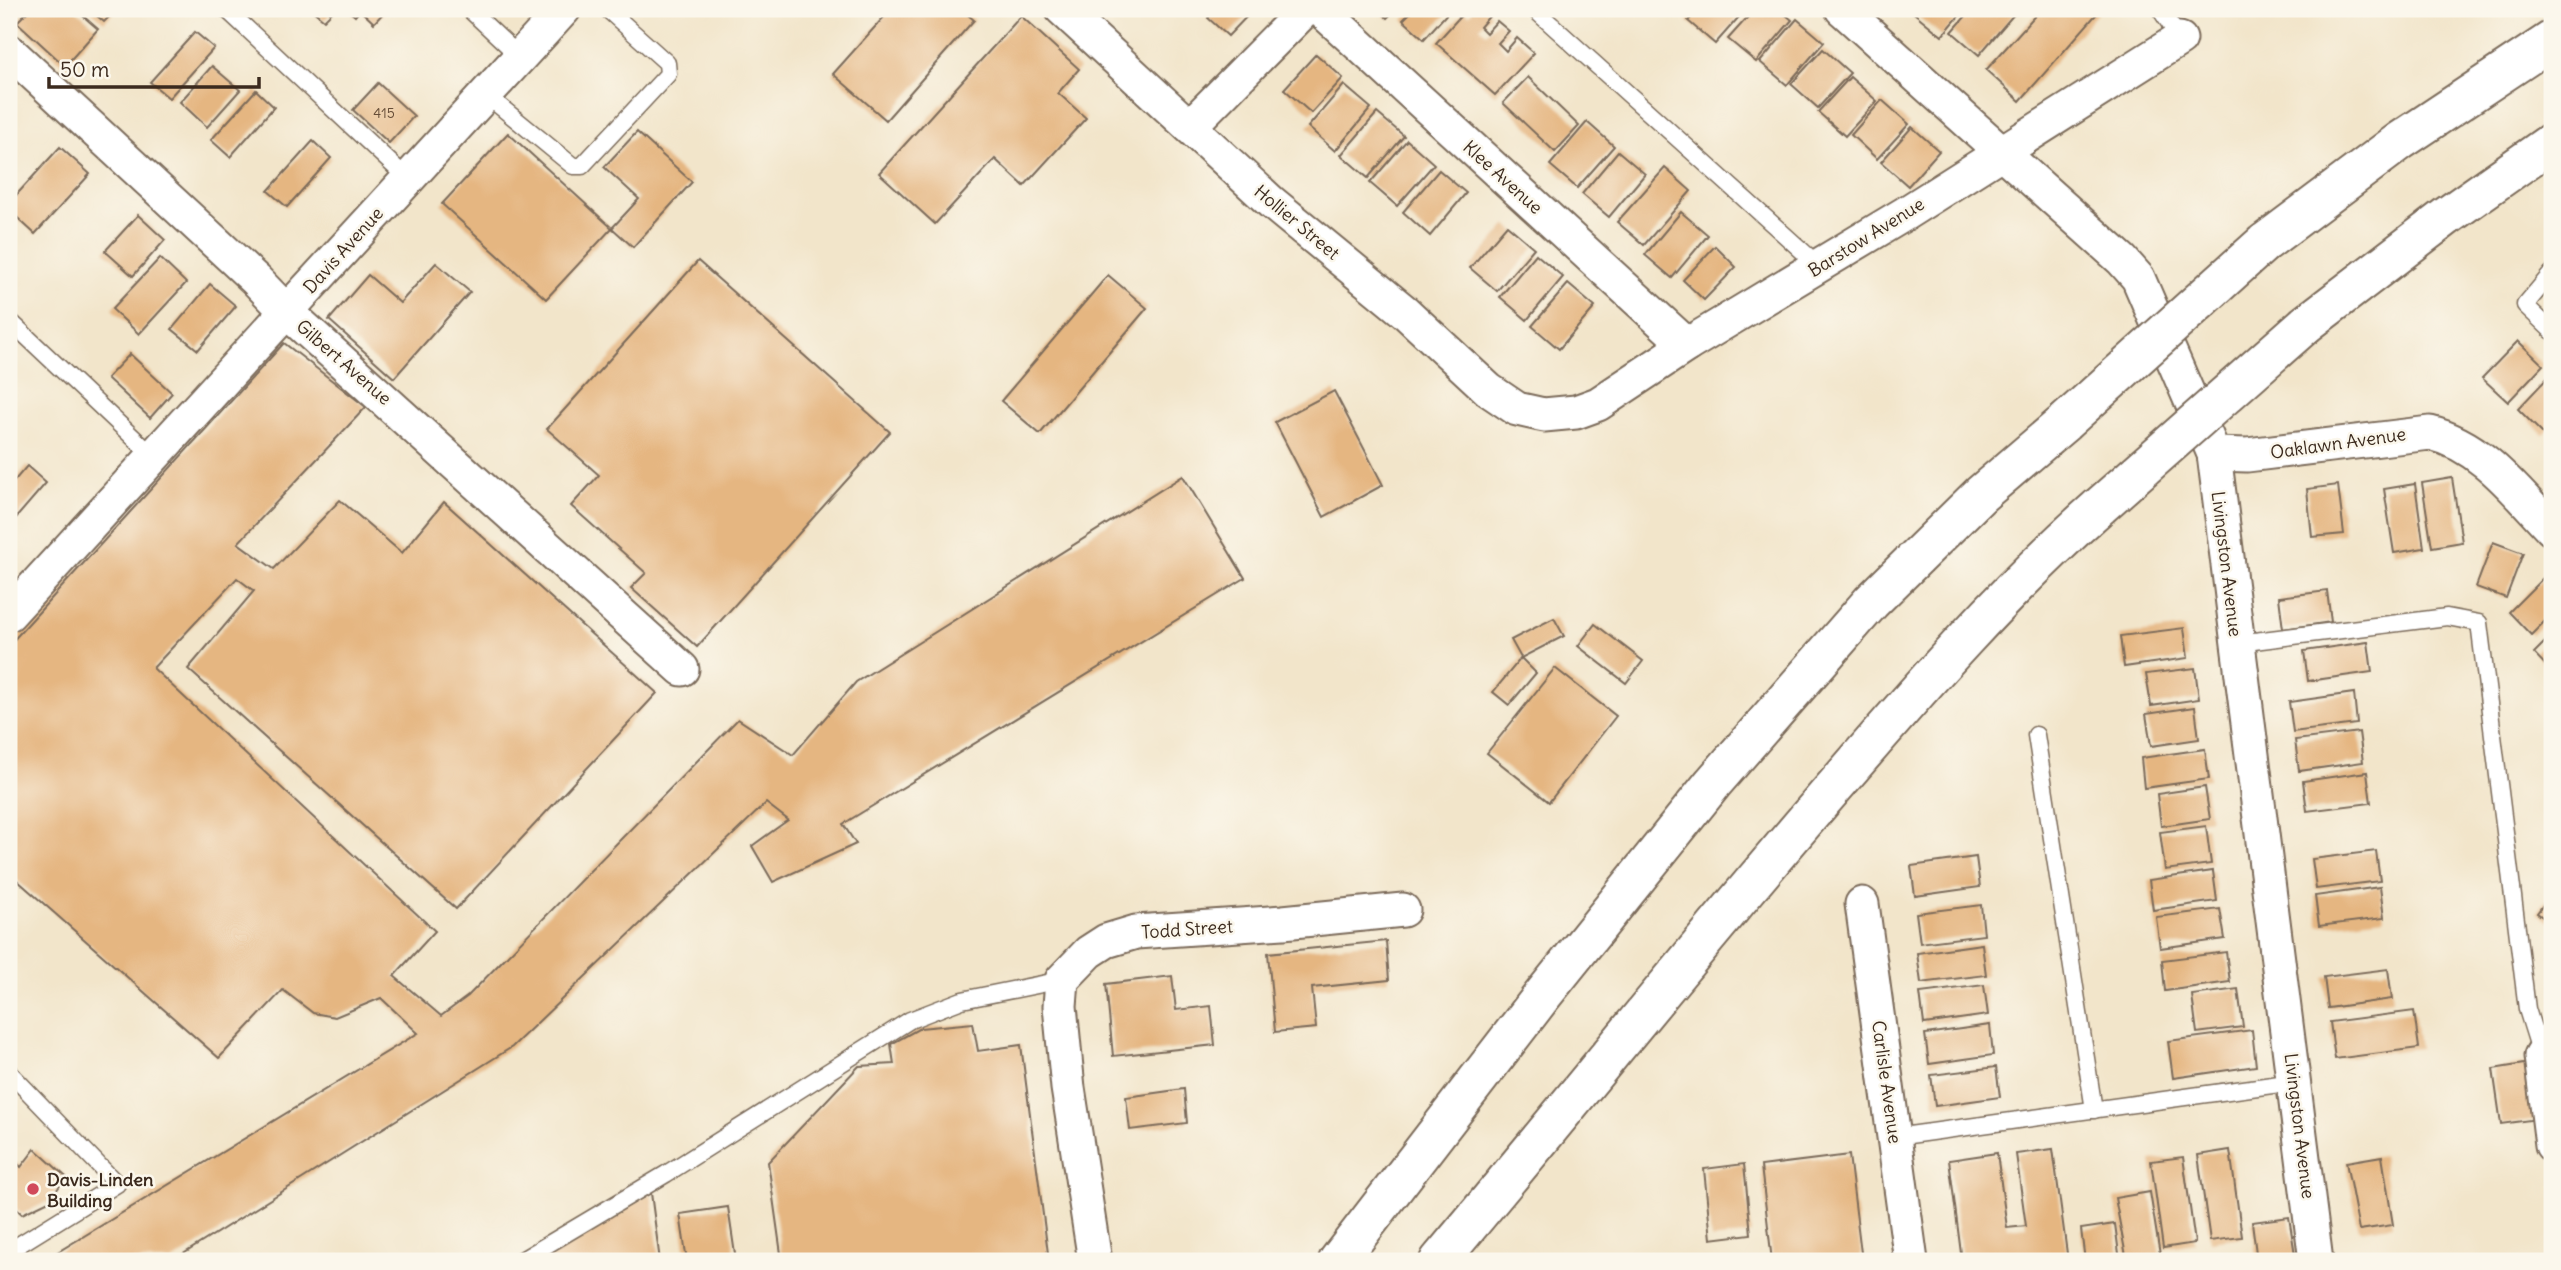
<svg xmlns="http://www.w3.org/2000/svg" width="2561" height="1270" viewBox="0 0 2561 1270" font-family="Delius,sans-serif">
  <rect width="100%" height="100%" fill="#fbf7ec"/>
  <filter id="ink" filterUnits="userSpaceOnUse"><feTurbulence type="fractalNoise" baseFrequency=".0143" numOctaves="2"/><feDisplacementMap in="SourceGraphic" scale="14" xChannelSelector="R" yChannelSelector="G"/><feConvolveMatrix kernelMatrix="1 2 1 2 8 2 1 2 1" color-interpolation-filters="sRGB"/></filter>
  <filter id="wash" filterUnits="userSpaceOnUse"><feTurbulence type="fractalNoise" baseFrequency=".00686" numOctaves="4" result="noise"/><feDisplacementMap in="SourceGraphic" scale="28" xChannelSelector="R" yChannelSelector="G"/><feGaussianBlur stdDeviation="1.57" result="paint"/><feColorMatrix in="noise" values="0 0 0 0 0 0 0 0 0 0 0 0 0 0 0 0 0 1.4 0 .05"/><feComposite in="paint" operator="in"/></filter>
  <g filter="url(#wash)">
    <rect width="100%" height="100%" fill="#f2e5ca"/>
    <g id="blocks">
      <!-- building -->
      <g fill="#e5b681">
        <path d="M30,9H75L98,29L65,66L17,22Z"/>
        <path d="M89,9H117L104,22Z"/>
        <path d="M311,9H335L324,20Z"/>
        <path d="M347,9H387L374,23L360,10L355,16Z"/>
        <path d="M891,9H961L974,20L886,120L833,74Z"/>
        <path d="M1216,9H1254L1228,36L1208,18Z"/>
        <path d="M1378,9H1396L1387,18Z"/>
        <path d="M1414,9H1451L1424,39L1403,20Z"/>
        <path d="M1474,9H1485L1491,14L1480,27L1486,33L1497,21L1509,31L1498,43L1506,51L1517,38L1534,53L1495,95L1436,43L1465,11L1469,15Z"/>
        <path d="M1699,9H1746L1715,44L1688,21Z"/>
        <path d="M1755,9H1779L1792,20L1756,62L1728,39Z"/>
        <path d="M1918,9H1965L1942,36L1914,13Z"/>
        <path d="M1972,9H2011L2015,13L1979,55L1952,32Z"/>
        <path d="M2041,9H2101L2020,101L1986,70Z"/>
        <path d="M1021,16L1079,69L1058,93L1086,118L1024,186L995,159L935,224L879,173Z"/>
        <path d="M1797,19L1824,42L1787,85L1760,62Z"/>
        <path d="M195,32L214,48L169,98L150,82Z"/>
        <path d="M1823,49L1850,73L1818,108L1791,84Z"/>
        <path d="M1316,54L1343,78L1311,113L1284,89Z"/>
        <path d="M212,66L240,90L207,127L180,102Z"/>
        <path d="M1528,77L1579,126L1555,152L1503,103Z"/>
        <path d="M1850,77L1877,101L1845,136L1818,112Z"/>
        <path d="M378,83L414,116L389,143L353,110Z"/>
        <path d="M1344,85L1371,108L1335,151L1308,127Z"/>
        <path d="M256,90L274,107L230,157L211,140Z"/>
        <path d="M1882,100L1909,124L1877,159L1851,135Z"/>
        <path d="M1377,113L1404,136L1368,178L1341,155Z"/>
        <path d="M1587,122L1614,146L1577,188L1550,165Z"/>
        <path d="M1912,127L1939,151L1908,186L1881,162Z"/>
        <path d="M637,132L692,182L633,247L612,228L639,199L604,167Z"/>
        <path d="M508,133L612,228L546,299L442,204Z"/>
        <path d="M1407,140L1434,164L1397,206L1370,183Z"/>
        <path d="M313,141L331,158L287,207L268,191Z"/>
        <path d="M60,147L90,174L35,234L9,210V203Z"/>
        <path d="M1618,151L1645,174L1609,217L1582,194Z"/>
        <path d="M1665,168L1691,191L1644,245L1617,222Z"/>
        <path d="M1439,170L1466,193L1430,236L1403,212Z"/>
        <path d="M1681,212L1708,235L1672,278L1645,255Z"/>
        <path d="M138,215L165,240L133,276L105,251Z"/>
        <path d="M1507,225L1534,248L1497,291L1470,268Z"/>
        <path d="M1715,246L1736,267L1704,300L1683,280Z"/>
        <path d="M1536,254L1563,277L1527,320L1500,297Z"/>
        <path d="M160,258L186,283L139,334L112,309Z"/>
        <path d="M698,261L890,432L697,647L631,588L646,573L571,506L599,475L547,429Z"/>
        <path d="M436,263L470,292L394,378L329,320L368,275L400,303Z"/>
        <path d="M1108,275L1147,308L1040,434L1001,401Z"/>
        <path d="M210,284L236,306L198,350L172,329Z"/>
        <path d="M1568,284L1595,307L1559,349L1532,326Z"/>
        <path d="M2518,341L2543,365L2508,402L2482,378Z"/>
        <path d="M284,343L366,407L238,543L274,569L340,500L402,553L444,502L657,693L456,909L188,669L254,591L237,578L153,668L435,931L394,976L441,1016L468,996L738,719L793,755L856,682L1183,476L1245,578L843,824L856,844L773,882L752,846L788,820L766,803L512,1047L172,1261H43L418,1033L381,998L335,1017L313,1013L283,990L219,1058L9,873V645Z"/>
        <path d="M130,354L172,393L150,418L107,378Z"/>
        <path d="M2552,373V425L2543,434L2518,409Z"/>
        <path d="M1334,391L1383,485L1324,517L1275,422Z"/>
        <path d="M27,466L46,483L9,526V487Z"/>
        <path d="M2452,478L2462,542L2432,547L2422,483Z"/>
        <path d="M2415,484L2424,548L2394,553L2384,489Z"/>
        <path d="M2338,485L2344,534L2312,537L2307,489Z"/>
        <path d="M2493,542L2523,553L2506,598L2476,587Z"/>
        <path d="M2543,578L2552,587V614L2531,635L2509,612Z"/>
        <path d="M2327,591L2331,622L2283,629L2279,597Z"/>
        <path d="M1554,618L1564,636L1521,658L1511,640Z"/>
        <path d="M1595,624L1643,661L1626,683L1578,646Z"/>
        <path d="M2184,628L2188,658L2124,667L2120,636Z"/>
        <path d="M2552,635V672L2534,653Z"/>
        <path d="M2368,642L2372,672L2308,681L2304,651Z"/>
        <path d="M1521,658L1536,673L1509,705L1493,692Z"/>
        <path d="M1555,668L1616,716L1549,802L1487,753Z"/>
        <path d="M2195,668L2199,699L2151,706L2146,674Z"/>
        <path d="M2354,693L2357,724L2293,732L2289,702Z"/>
        <path d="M2195,707L2199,739L2151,746L2146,714Z"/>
        <path d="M2359,732L2363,762L2299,771L2295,740Z"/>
        <path d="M2205,749L2209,779L2144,788L2141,758Z"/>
        <path d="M2367,772L2371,803L2307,811L2303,781Z"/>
        <path d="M2205,787L2210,819L2161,826L2157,794Z"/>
        <path d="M2206,826L2211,864L2165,870L2160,832Z"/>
        <path d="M2376,851L2380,881L2316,889L2312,859Z"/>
        <path d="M1976,857L1980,887L1915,896L1911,866Z"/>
        <path d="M2213,871L2217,901L2153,910L2149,880Z"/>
        <path d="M2380,887L2384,918L2319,926L2315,896Z"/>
        <path d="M2552,893V924L2537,913Z"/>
        <path d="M1981,905L1984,935L1920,943L1916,913Z"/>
        <path d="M2220,909L2225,939L2160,948L2156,917Z"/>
        <path d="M1386,941L1389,980L1312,988L1316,1028L1275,1032L1268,953Z"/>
        <path d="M1982,944L1986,975L1921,983L1917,953Z"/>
        <path d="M2226,952L2230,982L2165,991L2162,960Z"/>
        <path d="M2388,969L2392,999L2328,1008L2324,977Z"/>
        <path d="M1172,976L1176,1010L1211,1006L1215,1045L1113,1056L1106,984Z"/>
        <path d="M1984,985L1988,1015L1924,1024L1920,993Z"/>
        <path d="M2238,989L2243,1027L2197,1033L2192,995Z"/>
        <path d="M2414,1011L2419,1048L2335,1059L2330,1022Z"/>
        <path d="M973,1023L978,1051L1021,1045L1049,1261H782L768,1162L859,1066L894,1064L891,1044L920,1028Z"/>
        <path d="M1990,1025L1993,1055L1929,1064L1925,1034Z"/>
        <path d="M2252,1030L2256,1066L2173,1078L2168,1041Z"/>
        <path d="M2530,1063L2538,1119L2501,1124L2493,1069Z"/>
        <path d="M1996,1067L2000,1097L1935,1106L1931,1075Z"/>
        <path d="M1184,1089L1187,1123L1130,1130L1126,1097Z"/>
        <path d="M35,1149L66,1177L49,1201L22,1214L11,1204L9,1205V1156L21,1167Z"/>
        <path d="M2053,1149L2068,1261H1962L1949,1160L1997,1153L2007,1228L2026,1226L2016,1154Z"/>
        <path d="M2230,1150L2242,1237L2210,1241L2198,1155Z"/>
        <path d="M1849,1155L1862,1261H1772L1761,1166Z"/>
        <path d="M2382,1156L2393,1225L2359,1230L2346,1162Z"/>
        <path d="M2183,1157L2195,1243L2163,1248L2151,1161Z"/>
        <path d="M1744,1164L1751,1234L1711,1239L1704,1169Z"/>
        <path d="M2150,1192L2161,1261H2127L2115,1198Z"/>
        <path d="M651,1193L660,1261H532Z"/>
        <path d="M728,1207L736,1261H687L680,1214Z"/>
        <path d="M2289,1217L2296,1261H2257L2252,1222Z"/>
        <path d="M2115,1224L2120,1261H2085L2081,1229Z"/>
      </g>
    </g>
  </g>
  <g filter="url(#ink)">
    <use href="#blocks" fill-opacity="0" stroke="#7b6b5a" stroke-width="2"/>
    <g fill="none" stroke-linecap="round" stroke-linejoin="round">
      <!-- lane casing -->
      <g stroke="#7b6b5a" stroke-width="19">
        <g id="lane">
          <path d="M226,9L408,179"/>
          <path d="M469,9L520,57"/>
          <path d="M1534,9L1819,266"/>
          <path d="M2160,9L2180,39"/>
          <path d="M485,94L573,166H582L668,74L667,63L607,9"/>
          <path d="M2552,273L2525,305L2552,331"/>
          <path d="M9,320L154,457"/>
          <path d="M2238,643L2447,617L2479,623L2527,1009L2541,1054"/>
          <path d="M2036,735L2094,1110"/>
          <path d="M9,1072L117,1184L9,1251"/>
          <path d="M1895,1137L2294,1082"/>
          <path d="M520,1261L666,1174L910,1020L962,1000L1062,980"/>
        </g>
      </g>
      <!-- street casing -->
      <g stroke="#7b6b5a" stroke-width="37">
        <g id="street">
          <path d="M1062,9L1271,202L1405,312L1489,390L1517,409L1544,415L1576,412L1598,404L1687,345L1906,213L2180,39"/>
          <path d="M1320,9L1687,345"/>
          <path d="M1842,9L2122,260L2138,278L2214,454L2316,1261"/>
          <path d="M9,51L256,280L287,312L682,669"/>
          <path d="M1190,126L1306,9"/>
          <path d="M2214,454L2247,455L2430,433C2483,446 2516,492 2552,529"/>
          <path d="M9,614L564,9"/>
          <path d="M1862,904L1911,1261"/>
          <path d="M2552,1038L2541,1056L2552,1145"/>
          <path d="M1095,1261L1068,1088L1060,1006L1062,980L1089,952L1106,941L1136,932L1283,922L1403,910"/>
        </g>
      </g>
      <!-- highway casing -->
      <g stroke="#7b6b5a" stroke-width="42">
        <g id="highway">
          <path d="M2264,243L2400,141L2552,40"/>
          <path d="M2306,324L2447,216L2552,142"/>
          <path d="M1338,1261L1542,996L1713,783L1871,602L1981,494L2064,423"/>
          <path d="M1439,1261C1574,1101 1704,936 1842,778C1924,683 2006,589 2100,506"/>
        </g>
      </g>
      <!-- lane -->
      <use href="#lane" stroke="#fff" stroke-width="16"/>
      <!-- street -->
      <use href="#street" stroke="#fff" stroke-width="33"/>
      <!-- highway -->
      <use href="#highway" stroke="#fff" stroke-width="38"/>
      <!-- highway-bridge casing -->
      <g stroke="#7b6b5a" stroke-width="42" stroke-linecap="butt">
        <g id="highway-bridge">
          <path d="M2064,423L2264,243"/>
          <path d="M2100,506L2306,324"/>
        </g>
      </g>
      <!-- highway-bridge -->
      <use href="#highway-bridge" stroke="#fff" stroke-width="38"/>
    </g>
  </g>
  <!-- markers -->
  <circle fill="#d1495b" stroke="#fbf7ec" stroke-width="2.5" cx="33" cy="1189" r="7"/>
  <g text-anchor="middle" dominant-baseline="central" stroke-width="5" stroke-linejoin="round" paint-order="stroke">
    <!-- number labels -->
    <g font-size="14" fill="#664d37">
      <text x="384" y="113">415</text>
    </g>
    <!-- street labels -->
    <g font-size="18" fill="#3b2a1e" stroke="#fbf7ec">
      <text transform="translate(1503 177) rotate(42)">Klee Avenue</text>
      <text transform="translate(1297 222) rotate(40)">Hollier Street</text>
      <text transform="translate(1866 237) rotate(-32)">Barstow Avenue</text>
      <text transform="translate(343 250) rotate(-48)">Davis Avenue</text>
      <text transform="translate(344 362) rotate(41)">Gilbert Avenue</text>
      <text transform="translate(2338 443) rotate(-8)">Oaklawn Avenue</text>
      <text transform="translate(2227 564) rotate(83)">Livingston Avenue</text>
      <text transform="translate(1187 929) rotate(-4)">Todd Street</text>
      <text transform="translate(1887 1082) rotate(82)">Carlisle Avenue</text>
      <text transform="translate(2300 1126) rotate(83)">Livingston Avenue</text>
    </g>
    <!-- poi labels -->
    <g font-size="18" font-weight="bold" fill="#3b2a1e" stroke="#fbf7ec" text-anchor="start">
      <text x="47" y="1179">Davis-Linden<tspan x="47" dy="21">Building</tspan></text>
    </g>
  </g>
  <!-- margin -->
  <rect width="2561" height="1270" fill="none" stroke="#fbf7ec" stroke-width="35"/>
  <!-- scale -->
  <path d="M49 77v10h210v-10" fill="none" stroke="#3b2a1e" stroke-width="3.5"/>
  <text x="60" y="77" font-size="21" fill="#3b2a1e" stroke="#fbf7ec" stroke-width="5" paint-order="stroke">50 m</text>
</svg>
